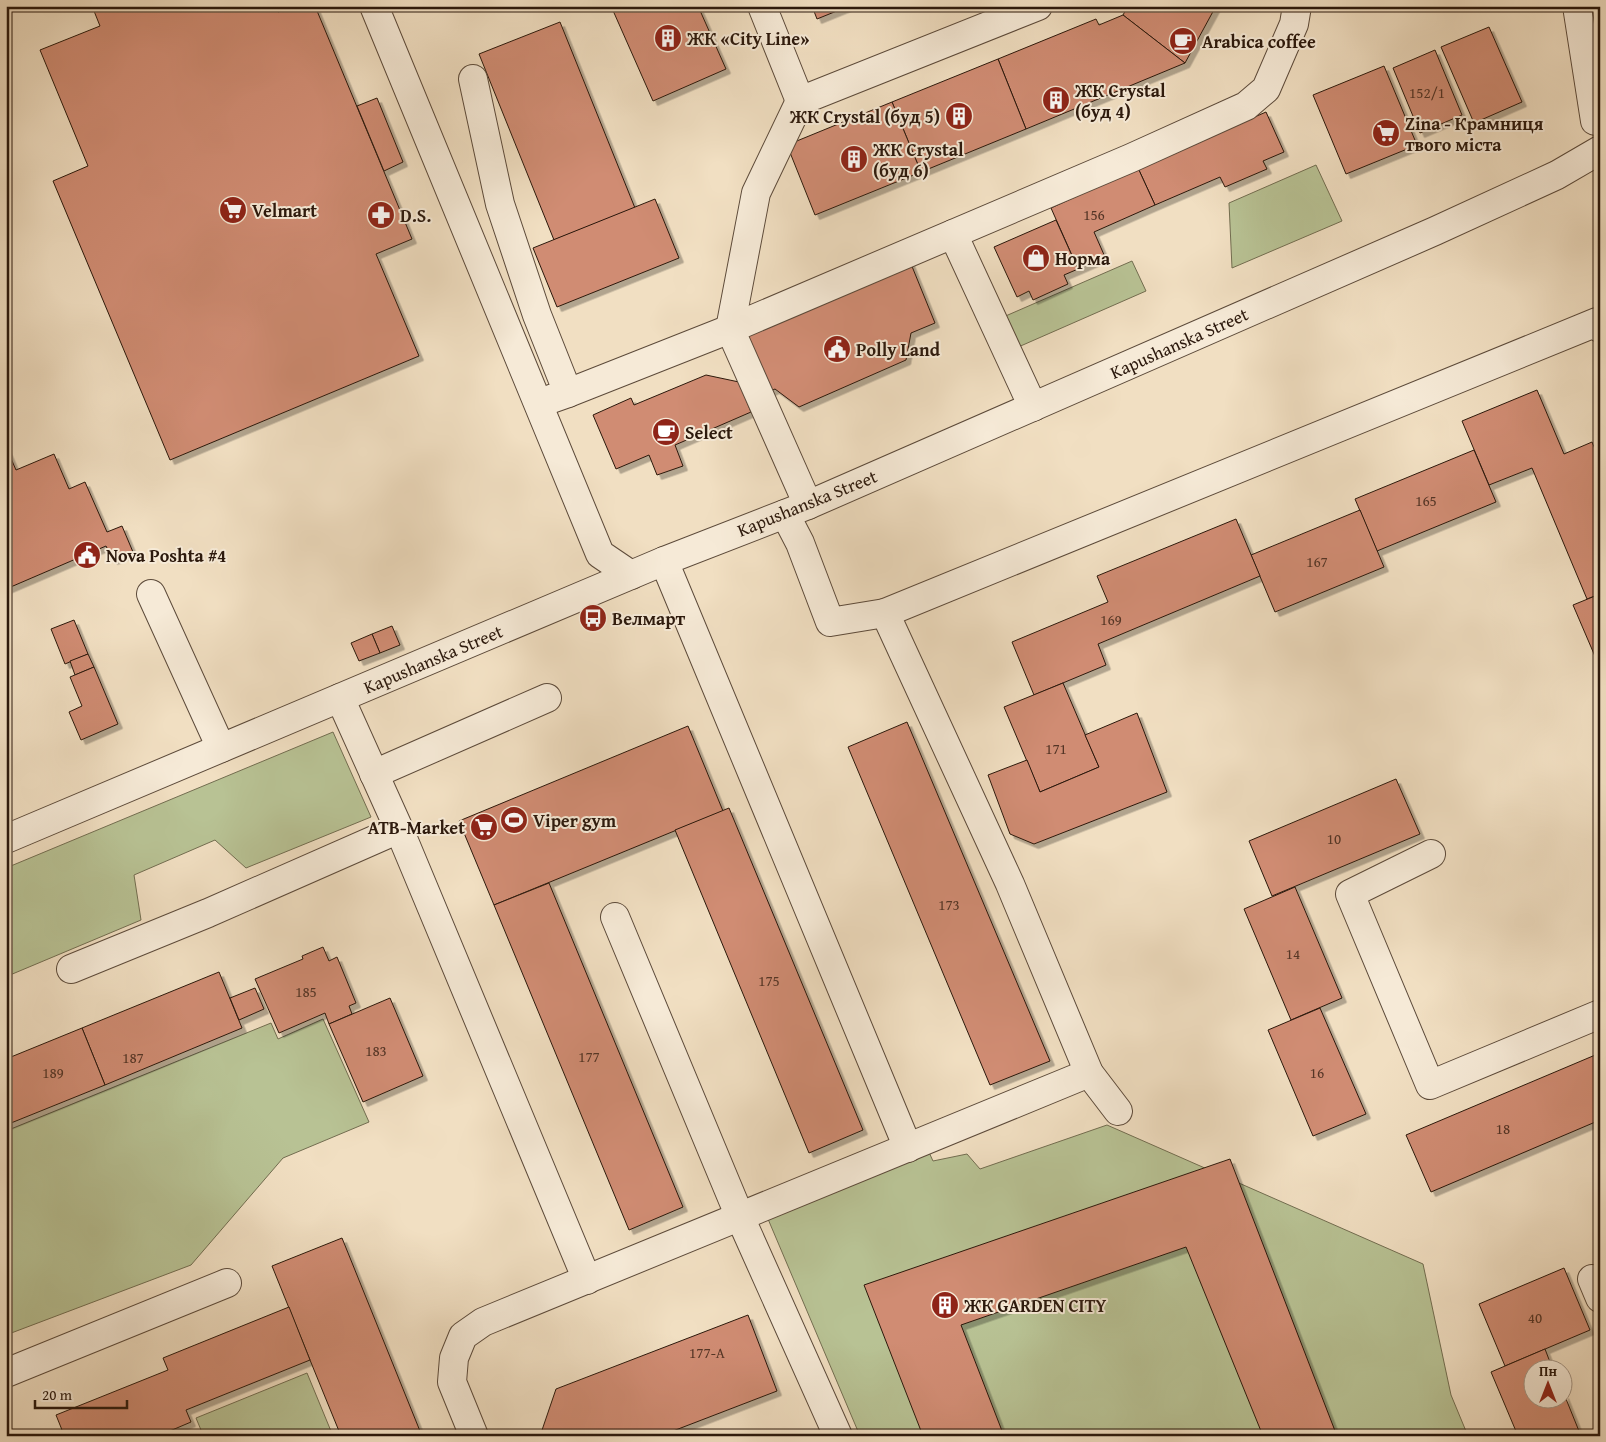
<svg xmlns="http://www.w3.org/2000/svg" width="1606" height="1442" viewBox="0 0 1606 1442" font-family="'Gentium Book Plus',serif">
  <defs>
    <filter id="shadow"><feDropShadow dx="4.5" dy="4.5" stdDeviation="0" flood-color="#0004"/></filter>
  </defs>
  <rect width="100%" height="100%" fill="#f1dfc2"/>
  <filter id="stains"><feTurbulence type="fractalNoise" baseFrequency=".004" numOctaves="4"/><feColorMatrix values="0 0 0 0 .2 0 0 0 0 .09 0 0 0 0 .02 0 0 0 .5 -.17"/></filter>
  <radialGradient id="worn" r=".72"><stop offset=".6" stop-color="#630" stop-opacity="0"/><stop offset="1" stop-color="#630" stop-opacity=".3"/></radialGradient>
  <!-- green -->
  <g fill="#b8c294" stroke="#726d50">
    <path d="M1316,165L1342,221L1232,268L1229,203Z"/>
    <path d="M1132,261L1146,291L1016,348L1001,318Z"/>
    <path d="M333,732L371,817L246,868L215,840L134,875L141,920L10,975L6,967V868Z"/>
    <path d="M323,1019L369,1122L283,1158L191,1265L6,1335V1131L271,1023L278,1039Z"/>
    <path d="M1107,1125L1423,1264L1451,1395L1468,1436H860L768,1219L927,1148L933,1161L967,1154L980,1169Z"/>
    <path d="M307,1373L333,1436H186L201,1430L196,1418Z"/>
  </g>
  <!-- building -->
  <g fill="#d08c73" stroke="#2b180c" filter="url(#shadow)">
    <path d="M92,6H275L278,12L291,6H315L412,239L376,254L419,356L170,460L53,181L88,166L40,50L100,26Z"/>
    <path d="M611,6H698L726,69L653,101Z"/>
    <path d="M812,6H849L817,19Z"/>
    <path d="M1128,6H1216L1185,63L1123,15Z"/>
    <path d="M1123,15L1185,63L1026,129L998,59L1096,19L1099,25Z"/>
    <path d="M560,22L635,208L554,240L479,54Z"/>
    <path d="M1489,27L1522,102L1474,123L1441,47Z"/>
    <path d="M1435,50L1462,115L1420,133L1393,68Z"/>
    <path d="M998,59L1026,129L921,172L892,102Z"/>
    <path d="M1384,66L1417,145L1346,174L1313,95Z"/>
    <path d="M377,98L403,162L384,171L357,106Z"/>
    <path d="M892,102L921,172L815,215L787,145Z"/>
    <path d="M1266,112L1284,152L1263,161L1267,169L1225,187L1220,177L1155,205L1138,168Z"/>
    <path d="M1138,168L1155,205L1094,232L1105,257L1078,269L1051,208Z"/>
    <path d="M655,199L679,258L557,307L533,248Z"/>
    <path d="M1056,220L1078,269L1064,275L1068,284L1033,300L1029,291L1017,297L994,247Z"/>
    <path d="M909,259L935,323L911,333L906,360L799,407L775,389L764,394L737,330Z"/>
    <path d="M706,375L739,382L751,412L675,445L683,466L657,475L649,455L616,469L593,415L631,398L634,405Z"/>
    <path d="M1537,390L1564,454L1592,442L1600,461V594L1587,599L1532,468L1489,485L1462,421Z"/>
    <path d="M6,447L16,470L54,454L69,489L85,482L107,532L122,526L133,552L113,560L106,546L6,589Z"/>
    <path d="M1474,450L1496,502L1377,551L1355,499Z"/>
    <path d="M1360,510L1384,567L1275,612L1251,555Z"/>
    <path d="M1236,519L1260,576L1098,644L1106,665L1034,695L1012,642L1108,602L1097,576Z"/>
    <path d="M1600,594V668L1573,605Z"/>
    <path d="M74,620L88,654L65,664L51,629Z"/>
    <path d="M392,626L400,645L380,653L372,634Z"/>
    <path d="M372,634L380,653L359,661L351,643Z"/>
    <path d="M88,654L94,667L75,675L70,661Z"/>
    <path d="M94,667L118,724L81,740L69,712L82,706L70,677Z"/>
    <path d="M1063,683L1099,767L1040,792L1004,707Z"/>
    <path d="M1137,713L1167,792L1034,844L1010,834L988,775L1027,760L1040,792L1099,767L1085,735Z"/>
    <path d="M907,722L1050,1061L990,1085L848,747Z"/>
    <path d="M688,726L723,811L494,905L459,821Z"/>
    <path d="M1396,779L1420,834L1272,896L1249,841Z"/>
    <path d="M729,808L863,1130L809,1153L675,830Z"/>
    <path d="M549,883L683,1207L629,1230L494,905Z"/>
    <path d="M1295,887L1342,998L1291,1020L1244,909Z"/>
    <path d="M323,947L329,961L337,957L356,1003L349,1006L352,1014L329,1024L325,1013L279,1033L255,979L303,959L302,956Z"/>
    <path d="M219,972L242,1028L105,1085L82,1028Z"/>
    <path d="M255,988L264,1009L239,1020L230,998Z"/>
    <path d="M390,998L423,1076L363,1102L329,1024Z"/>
    <path d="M1320,1008L1366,1114L1313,1136L1268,1030Z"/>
    <path d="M82,1028L105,1085L6,1125V1059Z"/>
    <path d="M1600,1053V1120L1431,1192L1406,1135Z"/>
    <path d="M1230,1159L1337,1436H1263L1186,1247L961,1325L1004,1436H923L864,1285Z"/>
    <path d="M342,1238L422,1436H341L310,1360L272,1266Z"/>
    <path d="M1564,1268L1590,1330L1505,1366L1479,1304Z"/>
    <path d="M289,1307L310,1360L186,1410L191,1422L158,1436H48L62,1430L56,1415L168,1370L163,1358Z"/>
    <path d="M748,1315L777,1391L660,1436H540L556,1389Z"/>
    <path d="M1545,1349L1553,1370H1534V1400H1564V1394L1581,1436H1518L1491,1372Z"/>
  </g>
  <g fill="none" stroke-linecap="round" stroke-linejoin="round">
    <!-- minor casing -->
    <g stroke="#5c4a3a" stroke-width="30">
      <g id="minor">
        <path d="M374,6L600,554L631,575"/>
        <path d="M762,6L800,101L1038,6"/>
        <path d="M1577,6L1595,121"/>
        <path d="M473,79L500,204L537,315L568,393L551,399"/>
        <path d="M800,101L756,193L730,329L808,505"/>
        <path d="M953,234L1033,407"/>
        <path d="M568,393L730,329L1131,158L1246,106L1266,89L1294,24L1297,6"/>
        <path d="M785,514L800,543L830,622L885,613L1010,884L1089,1073L1118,1111"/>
        <path d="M664,561L908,1148"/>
        <path d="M151,594L221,748"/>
        <path d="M885,613L1597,322L1600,328"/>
        <path d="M374,774L547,698"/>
        <path d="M399,829L587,1280"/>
        <path d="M6,839L664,561L808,505L1435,231L1557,175L1600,150"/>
        <path d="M1431,854L1350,894L1430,1085L1600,1014"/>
        <path d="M615,917L740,1217L838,1436"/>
        <path d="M71,969L208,913L399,829L340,698"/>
        <path d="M1592,1279L1600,1298"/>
        <path d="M6,1373L227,1283"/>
        <path d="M474,1436L452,1382L454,1358L463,1336L483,1322L1089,1073"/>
      </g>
    </g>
    <!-- minor -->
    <use href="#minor" stroke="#f6ead7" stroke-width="28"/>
  </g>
  <!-- icons -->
  <defs>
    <g id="building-disc" transform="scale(1.4375)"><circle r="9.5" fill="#8f2418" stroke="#f6ead7"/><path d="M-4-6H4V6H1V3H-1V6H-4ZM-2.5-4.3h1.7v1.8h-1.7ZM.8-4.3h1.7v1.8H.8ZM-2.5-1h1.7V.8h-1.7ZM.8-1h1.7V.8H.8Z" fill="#fff"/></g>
    <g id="cafe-disc" transform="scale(1.4375)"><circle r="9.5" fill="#8f2418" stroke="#f6ead7"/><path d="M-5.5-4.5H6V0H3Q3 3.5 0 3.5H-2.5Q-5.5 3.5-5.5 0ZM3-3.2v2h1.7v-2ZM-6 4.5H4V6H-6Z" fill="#fff"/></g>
    <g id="supermarket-disc" transform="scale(1.4375)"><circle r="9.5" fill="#8f2418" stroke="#f6ead7"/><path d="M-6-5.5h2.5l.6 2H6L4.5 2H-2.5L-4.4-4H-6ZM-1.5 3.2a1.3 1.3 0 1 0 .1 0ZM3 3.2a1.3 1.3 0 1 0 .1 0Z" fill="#fff"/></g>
    <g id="pharmacy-disc" transform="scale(1.4375)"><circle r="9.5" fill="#8f2418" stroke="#f6ead7"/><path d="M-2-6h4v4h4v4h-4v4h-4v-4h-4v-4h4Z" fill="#fff"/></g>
    <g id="shop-disc" transform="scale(1.4375)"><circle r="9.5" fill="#8f2418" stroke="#f6ead7"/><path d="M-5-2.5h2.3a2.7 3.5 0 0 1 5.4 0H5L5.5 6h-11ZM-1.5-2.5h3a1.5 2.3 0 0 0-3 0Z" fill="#fff"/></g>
    <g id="civic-disc" transform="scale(1.4375)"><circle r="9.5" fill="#8f2418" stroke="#f6ead7"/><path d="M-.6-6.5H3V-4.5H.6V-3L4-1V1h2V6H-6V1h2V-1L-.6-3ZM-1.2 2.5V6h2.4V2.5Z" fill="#fff"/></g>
    <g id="bus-disc" transform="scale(1.4375)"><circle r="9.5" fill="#8f2418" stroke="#f6ead7"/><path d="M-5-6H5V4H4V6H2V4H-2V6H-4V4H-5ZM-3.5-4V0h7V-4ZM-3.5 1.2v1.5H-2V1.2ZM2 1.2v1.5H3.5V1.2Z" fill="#fff"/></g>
    <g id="stadium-disc" transform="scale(1.4375)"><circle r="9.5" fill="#8f2418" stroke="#f6ead7"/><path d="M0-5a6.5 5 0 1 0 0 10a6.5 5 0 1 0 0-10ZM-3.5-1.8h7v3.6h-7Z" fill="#fff"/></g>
  </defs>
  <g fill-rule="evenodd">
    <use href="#building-disc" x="668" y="38"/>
    <use href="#cafe-disc" x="1183" y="41"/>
    <use href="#building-disc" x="1056" y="100"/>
    <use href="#building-disc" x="959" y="116"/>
    <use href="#supermarket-disc" x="1386" y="133"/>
    <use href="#building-disc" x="854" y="159"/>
    <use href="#supermarket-disc" x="233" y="210"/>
    <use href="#pharmacy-disc" x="381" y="215"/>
    <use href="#shop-disc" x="1036" y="258"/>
    <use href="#civic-disc" x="837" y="349"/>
    <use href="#cafe-disc" x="666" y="432"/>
    <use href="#civic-disc" x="87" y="555"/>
    <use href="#bus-disc" x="593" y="618"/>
    <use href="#stadium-disc" x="514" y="820"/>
    <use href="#supermarket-disc" x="484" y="827"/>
    <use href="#building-disc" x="945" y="1305"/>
  </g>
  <g text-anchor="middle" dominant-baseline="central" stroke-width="4" stroke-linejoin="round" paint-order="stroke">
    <!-- number labels -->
    <g font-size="15" fill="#543526">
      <text x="1427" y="92">152/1</text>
      <text x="1094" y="214">156</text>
      <text x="1426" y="500">165</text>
      <text x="1317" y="561">167</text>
      <text x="1111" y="619">169</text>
      <text x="1056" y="748">171</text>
      <text x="1334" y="838">10</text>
      <text x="949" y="904">173</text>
      <text x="1293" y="953">14</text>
      <text x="769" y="980">175</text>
      <text x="306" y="991">185</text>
      <text x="376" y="1050">183</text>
      <text x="589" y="1056">177</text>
      <text x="133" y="1057">187</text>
      <text x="53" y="1072">189</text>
      <text x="1317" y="1072">16</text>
      <text x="1503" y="1128">18</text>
      <text x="1535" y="1317">40</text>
      <text x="707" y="1352">177-А</text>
    </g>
    <!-- poi labels -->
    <g font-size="18" font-weight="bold" fill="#2b180c" stroke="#f6ead7" text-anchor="start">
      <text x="687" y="38">ЖК «City Line»</text>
      <text x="1202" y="41">Arabica coffee</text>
      <text x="1075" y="90">ЖК Crystal<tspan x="1075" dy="21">(буд 4)</tspan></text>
      <text x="940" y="116" text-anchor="end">ЖК Crystal (буд 5)</text>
      <text x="1405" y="123">Zina - Крамниця<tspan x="1405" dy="21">твого міста</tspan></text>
      <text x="873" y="149">ЖК Crystal<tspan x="873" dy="21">(буд 6)</tspan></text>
      <text x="252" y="210">Velmart</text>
      <text x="400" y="215">D.S.</text>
      <text x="1055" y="258">Норма</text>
      <text x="856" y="349">Polly Land</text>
      <text x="685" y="432">Select</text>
      <text x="106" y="555">Nova Poshta #4</text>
      <text x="612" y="618">Велмарт</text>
      <text x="533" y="820">Viper gym</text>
      <text x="465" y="827" text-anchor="end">ATB-Market</text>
      <text x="964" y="1305">ЖК GARDEN CITY</text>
    </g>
    <!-- street labels -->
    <g font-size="18" fill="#2b180c" stroke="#f6ead7">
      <text transform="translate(1179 343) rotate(-24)">Kapushanska Street</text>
      <text transform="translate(807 503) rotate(-22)">Kapushanska Street</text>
      <text transform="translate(433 659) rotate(-23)">Kapushanska Street</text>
    </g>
  </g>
  <!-- margin -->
  <rect width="1606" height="1442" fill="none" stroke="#f1dfc2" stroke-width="25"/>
  <rect x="8" y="8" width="1591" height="1427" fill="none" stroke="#2b180c" stroke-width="2.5"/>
  <rect x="12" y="12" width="1581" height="1417" fill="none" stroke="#2b180c"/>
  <!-- north arrow -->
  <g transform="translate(1548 1384)"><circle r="24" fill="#f6ead7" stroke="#a59686"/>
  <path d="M0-4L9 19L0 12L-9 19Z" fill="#8f2418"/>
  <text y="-8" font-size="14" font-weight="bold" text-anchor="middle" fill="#2b180c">Пн</text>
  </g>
  <!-- scale -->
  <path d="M35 1400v8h92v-8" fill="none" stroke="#2b180c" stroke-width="2.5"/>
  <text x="42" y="1400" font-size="15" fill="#2b180c" stroke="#f6ead7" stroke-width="4" paint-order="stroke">20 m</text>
  <rect width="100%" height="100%" filter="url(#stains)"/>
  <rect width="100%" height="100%" fill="url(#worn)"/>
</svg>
